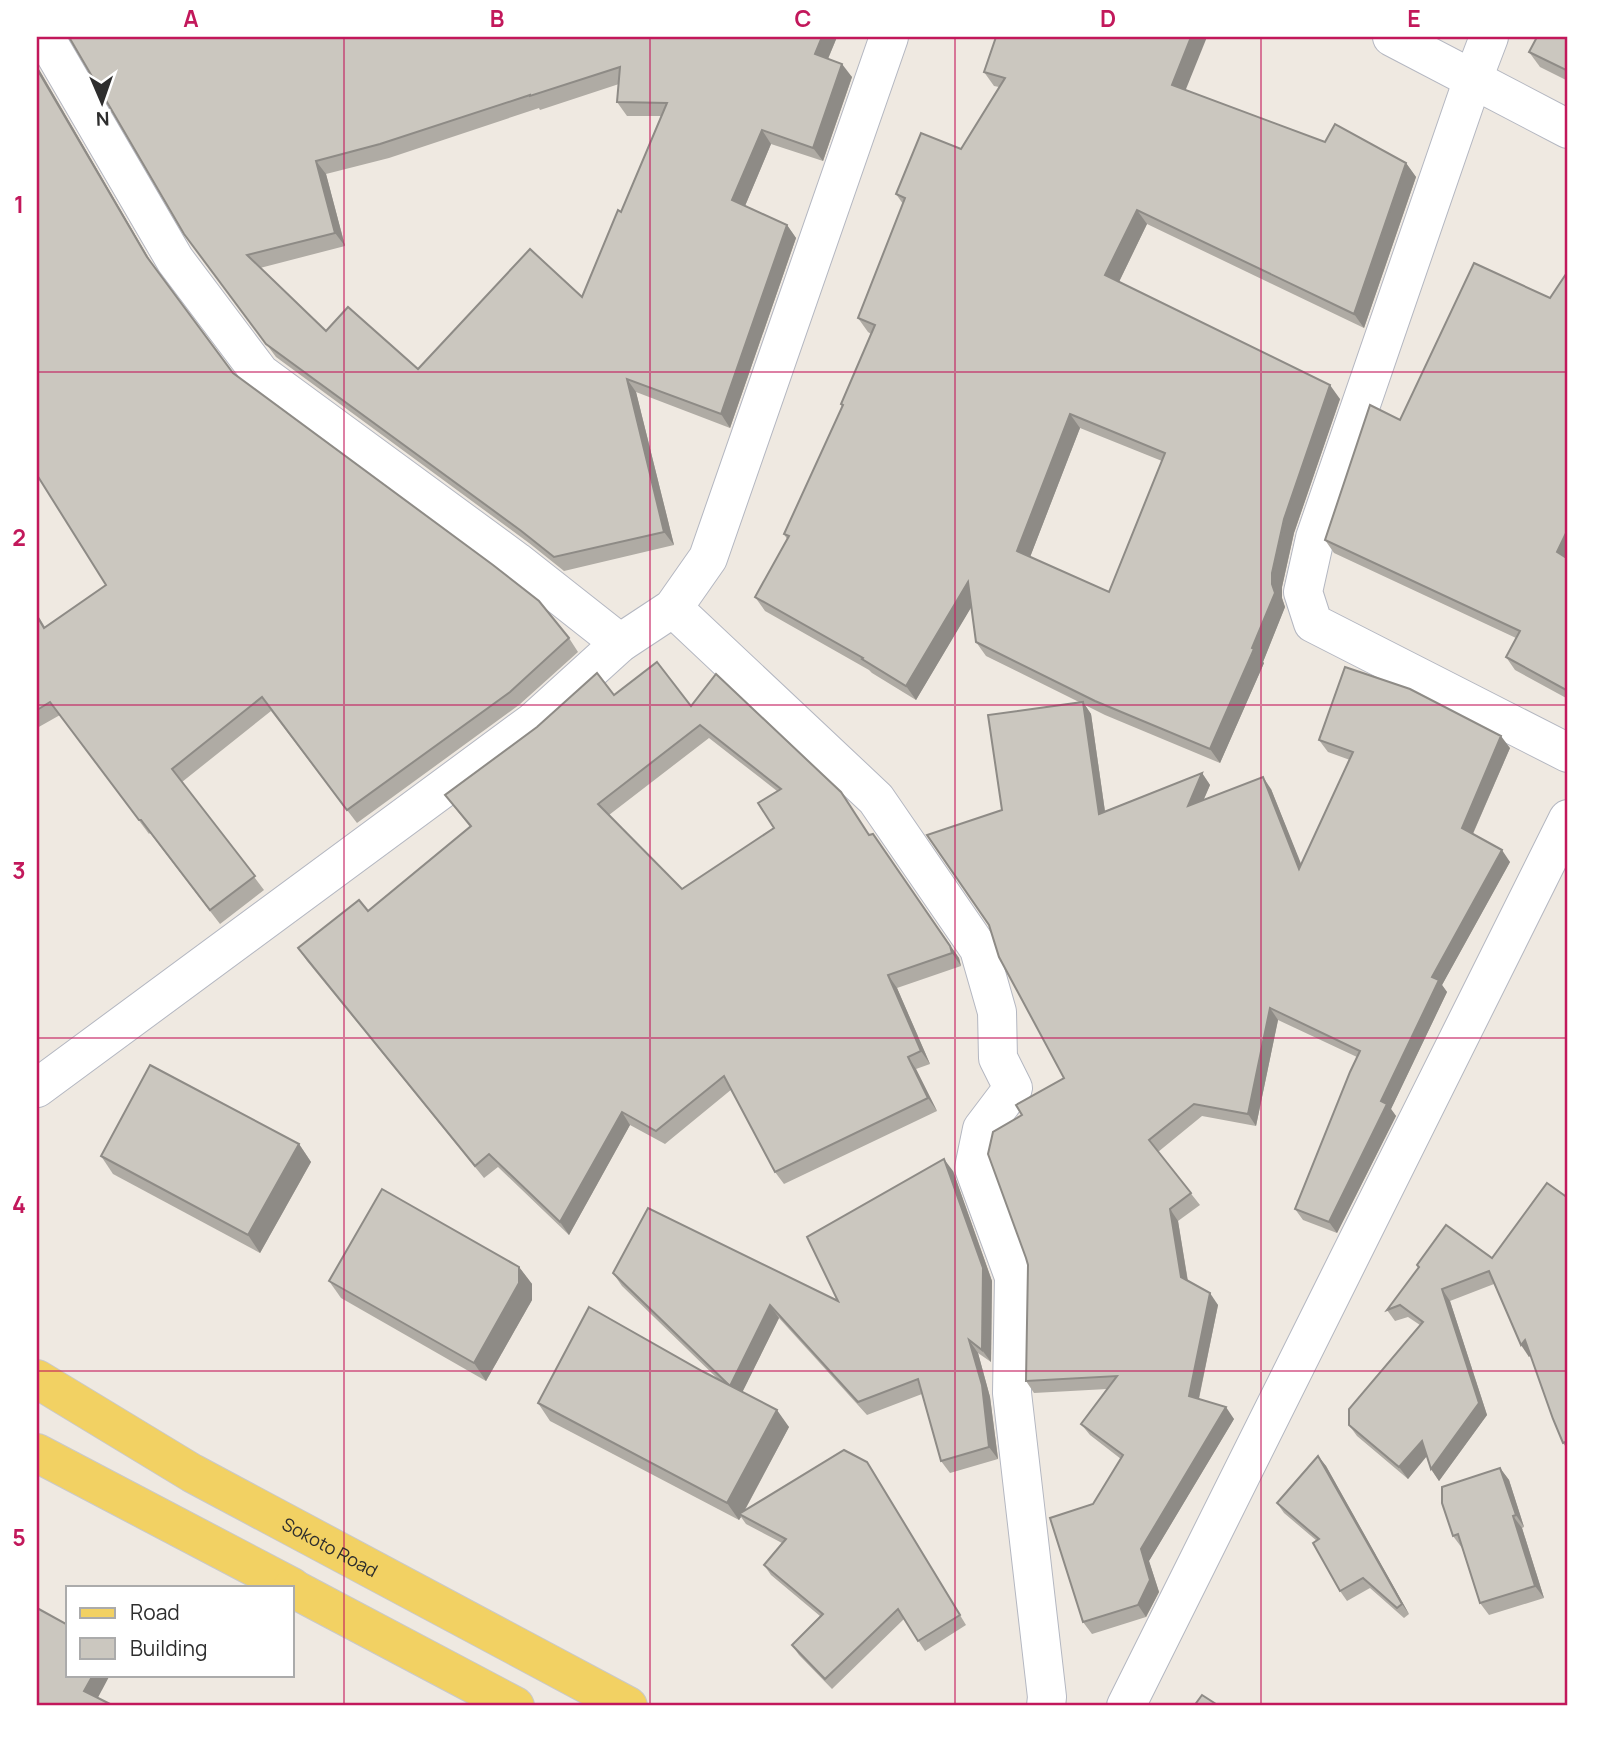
<svg xmlns="http://www.w3.org/2000/svg" width="1605" height="1743" viewBox="0 0 1605 1743" font-family="Manrope,sans-serif">
  <rect width="100%" height="100%" fill="#efe9e1"/>
  <g fill="none" stroke-linecap="round" stroke-linejoin="round">
    <!-- street casing -->
    <g stroke="#b4b7c1" stroke-width="40">
      <g id="street">
        <path d="M45,37L175,260L260,373L516,561L620,643"/>
        <path d="M1392,37L1568,129"/>
        <path d="M1489,37L1473,79L1315,538L1303,592L1313,623L1568,753"/>
        <path d="M673,608L876,799L979,949L997,1012L998,1058L1013,1088L982,1129L974,1168L1014,1277L1012,1393L1047,1697L1046,1706"/>
        <path d="M37,1088L533,722L620,643L673,608L708,558L889,37"/>
        <path d="M1126,1706L1568,819"/>
      </g>
    </g>
    <!-- primary casing -->
    <g stroke="#c9c9c9" stroke-width="40">
      <g id="primary">
        <path id="s1" d="M37,1379L192,1473L628,1706"/>
        <path d="M37,1453L292,1587"/>
        <path d="M292,1588L515,1706"/>
      </g>
    </g>
    <!-- street -->
    <use href="#street" stroke="#fff" stroke-width="38"/>
    <!-- primary -->
    <use href="#primary" stroke="#f2d163" stroke-width="38"/>
  </g>
  <!-- wall -->
  <g fill="#afaba4" fill-rule="evenodd">
    <path d="M69,37H837L828,59L852,77L823,161L771,144L745,206L787,225L796,238L730,428L636,392L674,545L564,571L529,543L276,357L184,234ZM619,84L617,102L627,116H661L621,212L582,297L418,369L326,331L260,268L345,246L326,174L389,158L539,108L540,110Z"/>
    <path d="M1568,37V81L1540,67L1529,52Z"/>
    <path d="M37,66L154,267L233,373L569,638L578,652L519,705L357,823L271,711L182,782L264,890L220,924L150,833L149,834L60,715L37,728V614L45,627L106,585L37,475Z"/>
    <path d="M984,72L1186,90L1325,142L1406,163L1416,177L1364,328L1147,224L1119,282L1340,399L1294,533L1282,587V598L1285,607L1263,662L1264,663L1220,763L1105,715L1085,705L1091,714L1105,811L1202,773L1210,785L1204,799L1271,789L1301,865L1350,760L1328,752L1319,740L1510,748L1473,834L1510,862L1442,985L1447,992L1391,1109L1396,1116L1337,1233L1303,1220L1295,1209L1357,1057L1278,1020L1256,1126L1202,1116L1158,1152L1200,1205L1178,1221L1188,1281L1218,1305L1199,1399L1234,1419L1149,1561L1159,1592L1146,1617L1092,1634L1083,1622L1093,1504L1121,1459L1090,1435L1081,1424L1107,1389L1034,1393L1026,1381L1028,1265L1022,1115L1064,1078L1002,810L1079,702L986,656L976,642L971,607L916,700L872,673L869,670L765,611L755,597L787,539L784,534L842,407L841,404L871,334L868,332L858,318L903,204L896,194L961,149L999,87L994,86ZM1080,428L1162,461L1109,592L1030,557Z"/>
    <path d="M1568,271V699L1515,670L1506,657L1516,638L1334,553L1325,540L1400,420L1550,298Z"/>
    <path d="M614,695L691,706L841,792L869,835L959,958L961,966L897,988L930,1064L916,1069L937,1111L784,1184L775,1172L732,1089L665,1144L630,1125L569,1235L498,1167L484,1178L307,961L298,948L368,911L470,827L445,795ZM709,738L777,791L774,828L682,889L609,815Z"/>
    <path d="M299,1144L311,1162L260,1253L113,1174L101,1156Z"/>
    <path d="M953,1171L992,1281L991,1362L978,1353L990,1397L998,1459L950,1473L941,1461L922,1394L867,1415L779,1318L742,1392L789,1427L745,1510L873,1472L966,1625L925,1651L904,1619L832,1689L799,1655L792,1645L820,1616L771,1575L764,1565L782,1543L746,1524L741,1517L739,1520L550,1421L538,1403L702,1371L719,1380L622,1286L613,1273L838,1301Z"/>
    <path d="M1568,1198V1450L1563,1443L1531,1355L1529,1357L1494,1284L1450,1301L1487,1415L1439,1481L1431,1469L1427,1456L1408,1479L1357,1436L1349,1425L1420,1325L1408,1317L1395,1321L1387,1310L1418,1268L1417,1265L1492,1258Z"/>
    <path d="M519,1267L532,1284V1300L486,1381L341,1298L329,1281Z"/>
    <path d="M1318,1456L1326,1466L1409,1614L1404,1618L1370,1588L1347,1601L1340,1591L1317,1541L1284,1513L1277,1503Z"/>
    <path d="M1500,1468L1509,1480L1524,1527L1522,1528L1544,1598L1489,1615L1480,1603L1462,1548L1453,1536Z"/>
  </g>
  <!-- shaded-wall -->
  <g fill="#8e8b86">
    <path d="M822,37H837L824,68L815,54Z"/>
    <path d="M1191,37H1207L1182,99L1172,85Z"/>
    <path d="M842,64L852,77L823,161L813,148Z"/>
    <path d="M37,66L156,271L147,257L37,69Z"/>
    <path d="M762,130L771,144L742,213L732,200Z"/>
    <path d="M316,161L326,174L345,246L335,233Z"/>
    <path d="M1406,163L1416,177L1364,328L1354,314Z"/>
    <path d="M1137,210L1147,224L1115,290L1105,275Z"/>
    <path d="M787,225L796,238L730,428L721,414Z"/>
    <path d="M627,379L636,392L674,545L664,532Z"/>
    <path d="M1330,385L1340,399L1294,533L1282,587V598L1285,607L1263,662L1264,663L1220,763L1210,749L1252,648L1272,573L1284,519Z"/>
    <path d="M1070,414L1080,428L1027,565L1017,551Z"/>
    <path d="M1568,529V560L1557,552Z"/>
    <path d="M968,582L978,596L916,700L906,686Z"/>
    <path d="M1083,702L1091,714L1107,826L1099,814Z"/>
    <path d="M1501,736L1510,748L1470,840L1462,828Z"/>
    <path d="M1202,773L1210,785L1196,817L1188,806Z"/>
    <path d="M1263,777L1271,789L1308,881L1299,869Z"/>
    <path d="M873,834L959,958L961,966L952,953Z"/>
    <path d="M1502,850L1510,862L1442,985L1447,992L1391,1109L1396,1116L1337,1233L1329,1222L1381,1101L1432,977Z"/>
    <path d="M888,975L897,988L930,1064L921,1051Z"/>
    <path d="M1270,1008L1278,1020L1256,1126L1248,1114Z"/>
    <path d="M908,1057L916,1069L937,1111L928,1098Z"/>
    <path d="M622,1112L630,1125L569,1235L560,1222Z"/>
    <path d="M299,1144L311,1162L260,1253L248,1235Z"/>
    <path d="M944,1159L953,1171L992,1281L991,1362L982,1350Z"/>
    <path d="M1170,1209L1178,1221L1189,1289L1181,1277Z"/>
    <path d="M519,1267L532,1284V1300L486,1381L474,1363Z"/>
    <path d="M1442,1289L1450,1301L1487,1415L1439,1481L1431,1469Z"/>
    <path d="M1210,1293L1218,1305L1197,1407L1189,1396Z"/>
    <path d="M770,1305L779,1318L739,1399L730,1386Z"/>
    <path d="M969,1340L978,1353L990,1397L998,1459L989,1447Z"/>
    <path d="M1525,1340L1533,1351L1529,1357L1521,1345Z"/>
    <path d="M1226,1407L1234,1419L1149,1561L1159,1592L1146,1617L1138,1605L1141,1549Z"/>
    <path d="M777,1410L789,1427L742,1515L739,1514L741,1517L739,1520L727,1503Z"/>
    <path d="M1422,1441L1430,1452L1408,1479L1399,1467Z"/>
    <path d="M1318,1456L1326,1466L1409,1614L1402,1604Z"/>
    <path d="M1500,1468L1509,1480L1524,1527L1516,1515Z"/>
    <path d="M1513,1516L1522,1528L1544,1598L1535,1586Z"/>
    <path d="M93,1675H110L94,1705L84,1691Z"/>
  </g>
  <!-- building -->
  <g fill="#cbc7bf" stroke="#8e8b86" stroke-width="2" fill-rule="evenodd">
    <path d="M69,37H822L815,54L842,64L813,148L762,130L732,200L787,225L721,414L627,379L664,532L554,557L520,530L266,344L184,234ZM620,67L617,102L667,103L621,212L618,210L582,297L530,249L418,369L348,307L326,331L247,255L335,233L316,161L380,144L530,95V96Z"/>
    <path d="M996,37H1191L1172,85L1325,142L1335,124L1406,163L1354,314L1137,210L1105,275L1330,385L1284,519L1272,573V584L1275,593L1252,648L1254,649L1210,749L1095,701L976,642L968,582L906,686L862,659L863,658L755,597L789,536L784,534L843,405L841,404L875,325L858,318L905,198L896,194L921,133L961,149L1005,78L984,72ZM1070,414L1165,453L1109,592L1017,551Z"/>
    <path d="M1537,37H1568V71L1529,52Z"/>
    <path d="M37,69L147,257L233,373L493,565L539,601L569,638L510,692L347,810L262,697L172,769L255,876L210,910L141,820H139L50,702L37,710V616L44,628L106,585L37,475Z"/>
    <path d="M1474,263L1550,298L1568,271V529L1557,552L1568,559V691L1506,657L1520,631L1325,540L1370,405L1400,420Z"/>
    <path d="M657,662L691,706L716,674L841,792L869,835L873,834L950,946L952,953L888,975L921,1051L908,1057L928,1098L775,1172L724,1076L656,1131L622,1112L560,1222L489,1154L475,1166L298,948L359,900L368,911L471,826L445,795L537,727L597,673L614,695ZM700,725L781,789L758,803L774,828L682,889L598,804Z"/>
    <path d="M1345,667L1410,689L1501,736L1462,828L1502,850L1432,977L1439,980L1381,1101L1387,1104L1329,1222L1295,1209L1350,1072L1360,1051L1270,1008L1248,1114L1194,1104L1149,1140L1191,1193L1170,1209L1181,1277L1210,1293L1189,1396L1226,1407L1141,1549L1150,1580L1138,1605L1083,1622L1050,1518L1093,1504L1123,1455L1081,1424L1117,1376L1026,1381L1028,1265L1026,1258L988,1154L993,1132L1022,1115L1016,1105L1064,1078L999,957L989,925L927,835L1002,810L988,715L1083,702L1099,814L1202,773L1188,806L1263,777L1299,869L1353,752L1319,740Z"/>
    <path d="M150,1065L299,1144L248,1235L101,1156Z"/>
    <path d="M944,1159L983,1268L982,1350L969,1340L982,1385L989,1447L941,1461L918,1379L858,1402L770,1305L730,1386L613,1273L648,1208L838,1301L807,1237Z"/>
    <path d="M1547,1183L1568,1198V1441L1563,1443L1553,1419L1525,1340L1521,1345L1489,1271L1442,1289L1479,1403L1431,1469L1422,1441L1399,1467L1349,1425V1409L1423,1322L1400,1305L1387,1310L1419,1267L1417,1265L1446,1225L1492,1258Z"/>
    <path d="M382,1189L519,1267V1283L474,1363L329,1281Z"/>
    <path d="M589,1307L702,1371L777,1410L727,1503L538,1403Z"/>
    <path d="M844,1450L867,1462L960,1615L918,1641L898,1609L825,1679L792,1645L823,1614L764,1565L786,1539L739,1514Z"/>
    <path d="M1318,1456L1402,1604L1397,1608L1363,1578L1340,1591L1313,1543L1319,1539L1277,1503Z"/>
    <path d="M1500,1468L1516,1515L1513,1516L1535,1586L1480,1603L1458,1534L1453,1536L1442,1503V1487Z"/>
    <path d="M37,1608L68,1625V1675H93L84,1691L114,1706H37Z"/>
    <path d="M1202,1695L1219,1706H1194Z"/>
  </g>
  <!-- grid -->
  <path fill="none" stroke="#c2185b" stroke-width="2" stroke-opacity="0.55" d="M344,37V1706M650,37V1706M955,37V1706M1261,37V1706M37,372H1568M37,705H1568M37,1038H1568M37,1371H1568"/>
  <g text-anchor="middle" dominant-baseline="central" stroke-width="5" stroke-linejoin="round" paint-order="stroke">
    <!-- street labels -->
    <g font-size="18" fill="#2e2e2e" stroke="#fff">
      <text stroke="none"><textPath href="#s1" startOffset="338">Sokoto Road</textPath></text>
    </g>
  </g>
  <!-- border -->
  <rect width="1605" height="1743" fill="none" stroke="#ffffff" stroke-width="77"/>
  <!-- legend -->
  <rect x="66" y="1586" width="228" height="91" fill="#ffffff" stroke="#ababab" stroke-width="2"/>
  <rect x="80" y="1608" width="35" height="10" fill="#f2d163" stroke="#ababab" stroke-width="2"/>
  <text x="130" y="1620" font-size="21" fill="#2e2e2e">Road</text>
  <rect x="80" y="1638" width="35" height="21" fill="#cbc7bf" stroke="#ababab" stroke-width="2"/>
  <text x="130" y="1656" font-size="21" fill="#2e2e2e">Building</text>
  <!-- north arrow -->
  <g transform="translate(102 102) rotate(178)" stroke="#ffffff" stroke-width="5" paint-order="stroke">
  <path d="M0-5L12 26L0 18L-12 26Z" fill="#2e2e2e"/>
  <text y="-10" font-size="19" font-weight="bold" text-anchor="middle" fill="#2e2e2e">N</text>
  </g>
  <rect x="38" y="38" width="1528" height="1666" fill="none" stroke="#c2185b" stroke-width="2.5"/>
  <g font-size="23" text-anchor="middle" font-weight="bold" fill="#c2185b">
    <text x="191" y="27">A</text>
    <text x="497" y="27">B</text>
    <text x="803" y="27">C</text>
    <text x="1108" y="27">D</text>
    <text x="1414" y="27">E</text>
    <text x="19" y="213">1</text>
    <text x="19" y="546">2</text>
    <text x="19" y="879">3</text>
    <text x="19" y="1213">4</text>
    <text x="19" y="1546">5</text>
  </g>
</svg>
